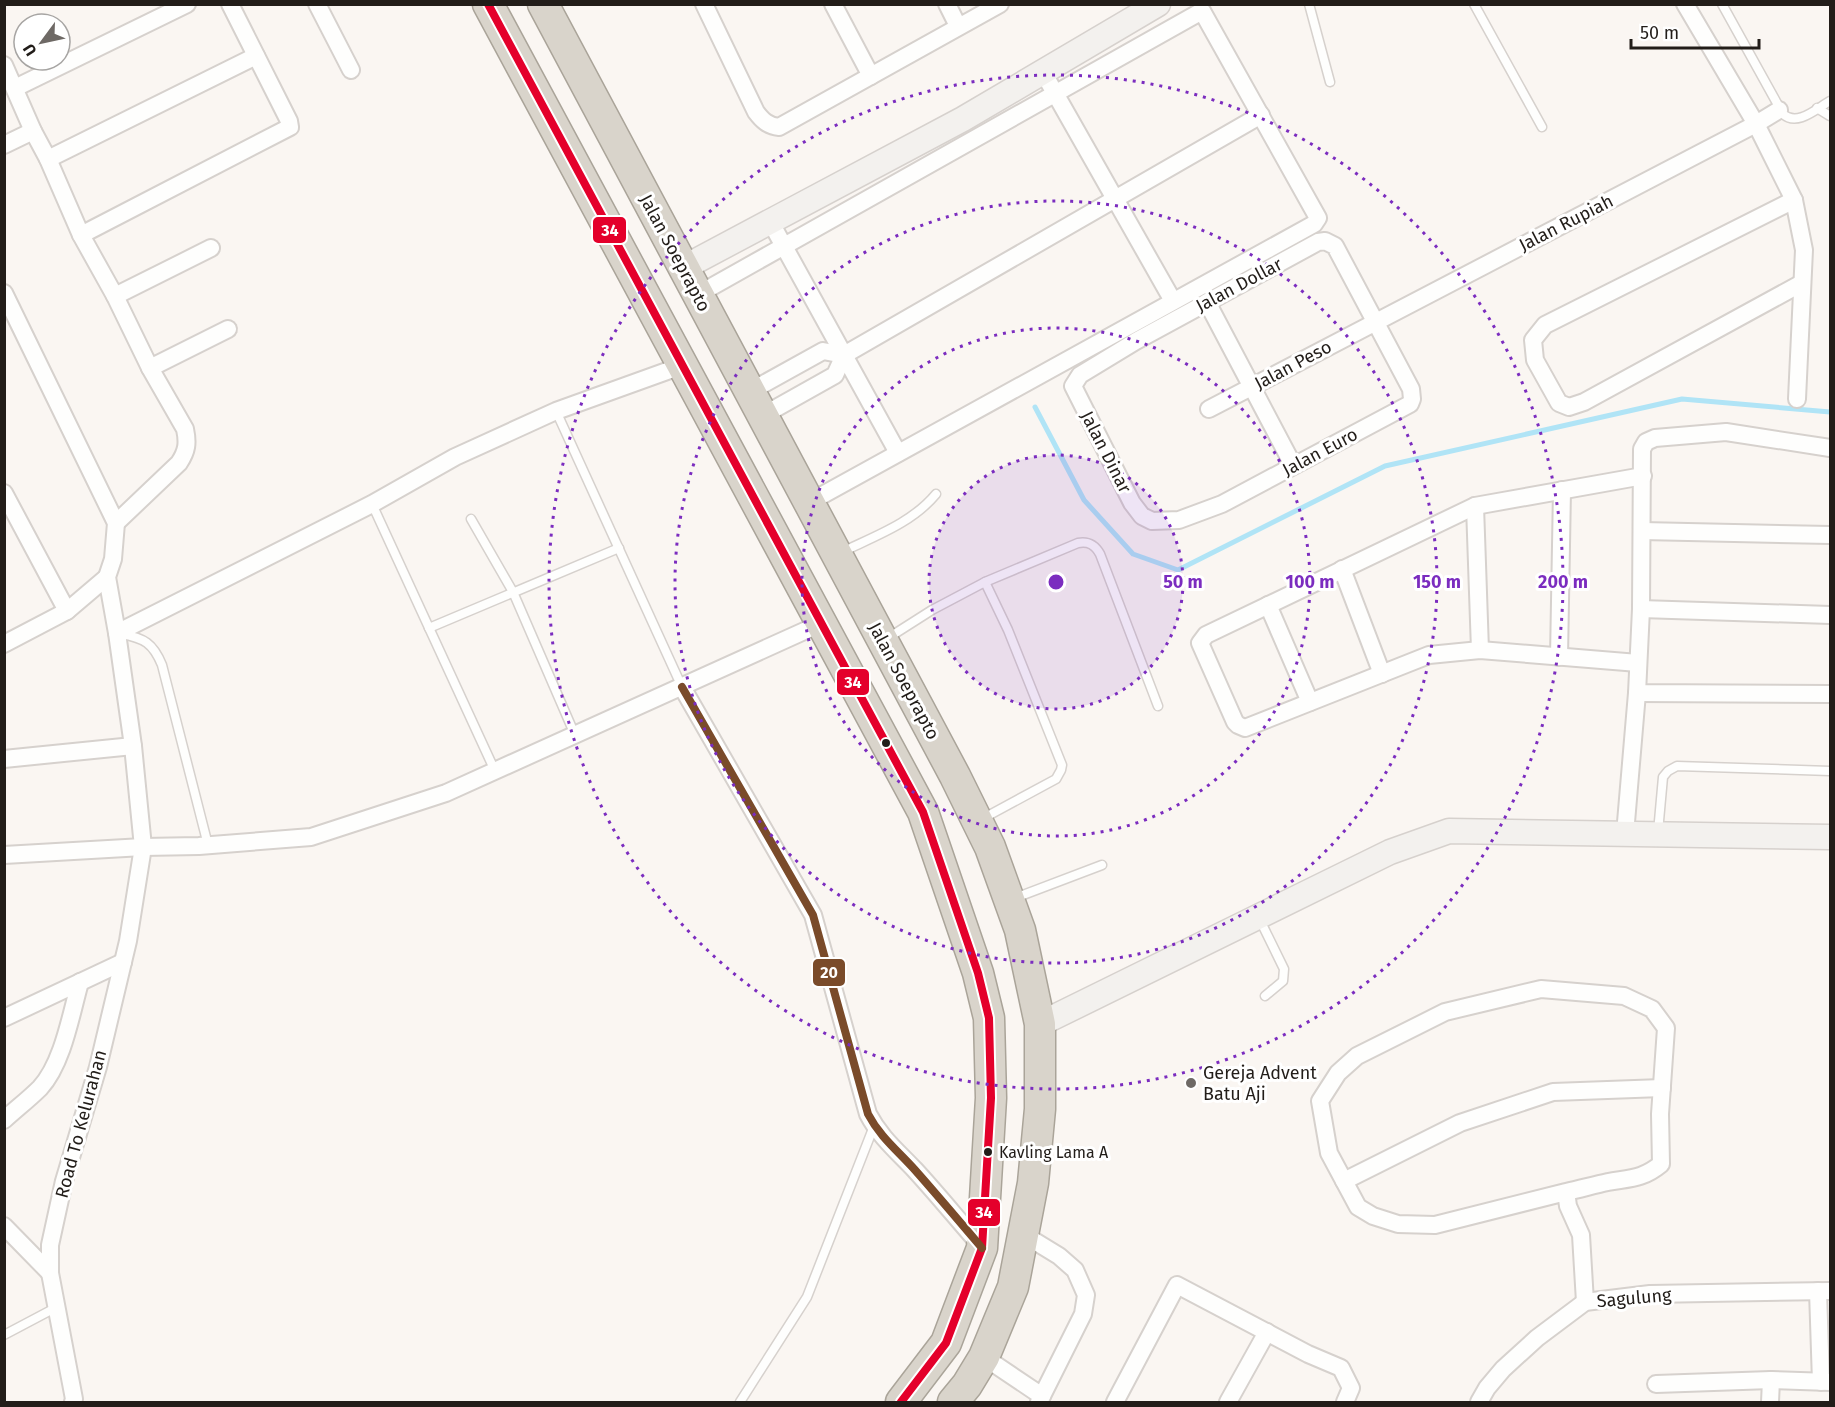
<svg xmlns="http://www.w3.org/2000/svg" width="1835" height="1407" viewBox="0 0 1835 1407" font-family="'Fira Sans',sans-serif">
  <rect width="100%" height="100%" fill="#faf6f2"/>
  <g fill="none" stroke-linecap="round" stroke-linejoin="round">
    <!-- stream -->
    <path stroke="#b0e4f6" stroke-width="5" d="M1035,407L1084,500L1133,554L1178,570L1385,466L1682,399L1830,412"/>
    <!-- lane casing -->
    <g stroke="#d6d1cd" stroke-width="11">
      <g id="lane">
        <path d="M1309,4L1330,82"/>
        <path d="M1474,4L1542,127"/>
        <path d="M1722,4L1783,114C1797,127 1816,109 1830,101"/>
        <path d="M1817,108L1830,116"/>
        <path d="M556,411L682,687"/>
        <path d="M372,504L495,771"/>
        <path d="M471,519L513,592L575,735"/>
        <path d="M842,552C875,536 912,523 936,494"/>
        <path d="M985,582L1078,543C1089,541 1095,545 1100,554L1158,706"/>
        <path d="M429,628L619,548"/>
        <path d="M121,634C144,638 153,643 162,665L208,845"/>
        <path d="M888,638L932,610L985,582L1008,630L1062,765L1061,770L1056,779L982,819"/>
        <path d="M1658,832L1663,777L1668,771L1677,766L1830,771"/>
        <path d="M1015,898L1102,865"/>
        <path d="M1260,920L1284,969L1283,981L1265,996"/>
        <path d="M4,1335L57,1307"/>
        <path d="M740,1402L807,1297L874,1126"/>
      </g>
    </g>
    <!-- street casing -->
    <g stroke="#d6d1cd" stroke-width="20">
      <g id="street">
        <path d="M317,4L351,70"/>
        <path d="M704,4L756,112C762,120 768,126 779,127L1000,4"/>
        <path d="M833,4L871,76"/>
        <path d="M947,4L958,26"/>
        <path d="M1685,4L1756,124L1794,200L1804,250L1797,399"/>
        <path d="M4,65L33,131L48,159L81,235L115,296L150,368L185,429C188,443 187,451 179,463L116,523"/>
        <path d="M1043,72L1173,301"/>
        <path d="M15,88L187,4"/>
        <path d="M4,145L33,131"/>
        <path d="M48,159L256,56"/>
        <path d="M1794,200L1545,325L1533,340L1535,360L1559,403L1569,407L1584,402L1802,283"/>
        <path d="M770,221L898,453"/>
        <path d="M81,235L290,127L289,121L230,4"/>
        <path d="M1325,241L1335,246L1411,389L1412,399L1410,404L1222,504L1179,520L1152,521L1142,516L1132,503L1073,386L1080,375L1136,341L1318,242Z"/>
        <path d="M4,293L116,523L113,559L107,577L117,633L133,746L143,847L128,941L98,1067L64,1181L50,1245V1273L74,1399L73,1402"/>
        <path d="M697,295L1202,11L1318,218L1314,224L808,503"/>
        <path d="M115,296L211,248"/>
        <path d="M1207,302L1293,465"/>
        <path d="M150,368L228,329"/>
        <path d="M749,392L823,351L844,355"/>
        <path d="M1209,409L1756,124L1779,110"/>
        <path d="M762,416L835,375L844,355L1261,115"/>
        <path d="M1830,448L1726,432L1655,438L1646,442L1642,449L1641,609L1637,693L1830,694"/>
        <path d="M4,493L67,611"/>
        <path d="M1475,506L1480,650"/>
        <path d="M1642,531L1830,535"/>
        <path d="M1342,569L1382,674"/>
        <path d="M1268,605L1310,702"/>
        <path d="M1641,609L1830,615"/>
        <path d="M117,633L372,504L455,457L556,411L681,366"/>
        <path d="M4,644L67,611L107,577"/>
        <path d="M1559,657L1562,490"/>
        <path d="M1638,663L1480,650L1429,655L1245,728L1238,725L1235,722L1200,643L1206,635L1475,506L1643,476"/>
        <path d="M682,687L813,915L868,1114C880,1137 897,1151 915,1170C938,1195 959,1221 982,1247"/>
        <path d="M4,759L133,746"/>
        <path d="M1625,834L1637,693"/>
        <path d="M4,855L143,847L199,846L311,837L446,793L822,623"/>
        <path d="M4,1018L123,962"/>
        <path d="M4,1120C16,1109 29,1099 40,1088C63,1063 71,1014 80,982"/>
        <path d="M1344,1181L1460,1123L1553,1092L1662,1088"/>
        <path d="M1566,1192C1580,1189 1594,1185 1608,1182C1630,1178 1643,1179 1661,1164L1660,1114L1666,1028L1652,1009L1624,996L1541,989L1445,1012L1357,1056L1338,1073L1320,1101L1329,1153L1358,1207L1373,1216L1398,1224L1435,1225L1566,1192L1568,1206L1581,1235L1585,1302"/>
        <path d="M4,1226L50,1273"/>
        <path d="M1023,1234L1059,1256L1075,1270L1086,1295L1083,1314L1042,1396"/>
        <path d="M1818,1291L1821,1382"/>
        <path d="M984,1357L1042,1396L1039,1402"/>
        <path d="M1656,1384L1771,1380L1830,1382"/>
        <path d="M1115,1402L1177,1285L1308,1354L1341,1368L1351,1388L1345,1402"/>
        <path d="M1228,1402L1267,1332"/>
        <path d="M1479,1402L1487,1388L1503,1369L1537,1338L1585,1302L1650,1294L1830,1291"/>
        <path d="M1770,1402L1771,1380"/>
      </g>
    </g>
    <!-- secondary casing -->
    <g stroke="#d6d1cd" stroke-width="27">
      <g id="secondary">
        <path d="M683,268L963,119L1158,4"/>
        <path d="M1040,1024L1390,852L1449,831L1830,837"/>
      </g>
    </g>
    <!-- highway casing -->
    <g stroke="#aaa499" stroke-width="33">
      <g id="highway">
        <path d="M488,4L923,812L978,973L989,1018L991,1098L982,1248L946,1343L901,1402"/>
        <path d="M543,4L955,776L990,847L1020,930L1040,1024V1109L1033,1183L1013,1287L984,1357L967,1385L953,1402"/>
      </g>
    </g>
    <!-- lane -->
    <use href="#lane" stroke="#fefefd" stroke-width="8"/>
    <!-- street -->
    <use href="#street" stroke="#fefefd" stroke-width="16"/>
    <!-- secondary -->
    <use href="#secondary" stroke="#f3f1ee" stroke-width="24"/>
    <!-- highway -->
    <use href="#highway" stroke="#d9d4cb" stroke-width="30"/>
    <!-- bus-1 casing -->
    <g stroke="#fff" stroke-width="12">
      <path id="bus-1" d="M488,4L923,812L978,973L989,1018L991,1098L982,1248L946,1343L901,1402"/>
    </g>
    <!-- bus-2 casing -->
    <g stroke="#fff" stroke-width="12">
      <path id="bus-2" d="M682,687L813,915L868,1114C880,1137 898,1151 915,1170C938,1196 960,1222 982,1248"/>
    </g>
    <!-- bus-1 -->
    <use href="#bus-1" stroke="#e4002b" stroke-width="8"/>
    <!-- bus-2 -->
    <use href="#bus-2" stroke="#7a4b2a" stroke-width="8"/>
  </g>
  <!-- distance rings -->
  <circle cx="1056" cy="582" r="127" fill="#7b2cbf" fill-opacity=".12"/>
  <g fill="none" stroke="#7b2cbf" stroke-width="3" stroke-dasharray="3 6">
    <circle cx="1056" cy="582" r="127"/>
    <circle cx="1056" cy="582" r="254"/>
    <circle cx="1056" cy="582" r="381"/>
    <circle cx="1056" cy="582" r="507"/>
  </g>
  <!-- markers -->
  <g fill="#221d19" stroke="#fff" stroke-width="2">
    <circle cx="886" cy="743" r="5"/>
    <circle cx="988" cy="1152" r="5"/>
  </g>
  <circle fill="#6e6965" stroke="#fff" stroke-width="2" cx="1191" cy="1083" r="6"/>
  <g text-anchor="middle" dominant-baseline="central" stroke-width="6" stroke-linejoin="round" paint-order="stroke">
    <!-- bus labels -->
    <g font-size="16" fill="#221d19" stroke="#fff" text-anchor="start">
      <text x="999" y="1152">Kavling Lama A</text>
    </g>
    <!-- street labels -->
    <g font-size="18" fill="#221d19" stroke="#fff">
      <text transform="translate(1566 223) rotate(-27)">Jalan Rupiah</text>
      <text transform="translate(675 253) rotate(62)">Jalan Soeprapto</text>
      <text transform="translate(1239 285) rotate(-28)">Jalan Dollar</text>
      <text transform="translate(1293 365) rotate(-28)">Jalan Peso</text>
      <text transform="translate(1106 452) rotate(63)">Jalan Dinar</text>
      <text transform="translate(1320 452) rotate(-28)">Jalan Euro</text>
      <text transform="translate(904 681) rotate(62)">Jalan Soeprapto</text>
      <text transform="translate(81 1124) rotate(-75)">Road To Kelurahan</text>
      <text transform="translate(1634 1298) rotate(-5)">Sagulung</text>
    </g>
    <!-- poi labels -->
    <g font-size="18" fill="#221d19" stroke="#fff" text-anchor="start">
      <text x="1203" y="1073">Gereja Advent<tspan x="1203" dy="21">Batu Aji</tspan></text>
    </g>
  </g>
  <circle cx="1056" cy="582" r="9" fill="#7b2cbf" stroke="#fff" stroke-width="3"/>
  <g font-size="18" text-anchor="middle" font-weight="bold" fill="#7b2cbf" stroke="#fff" stroke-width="6" stroke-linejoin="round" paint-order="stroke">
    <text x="1183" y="588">50 m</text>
    <text x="1310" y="588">100 m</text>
    <text x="1437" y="588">150 m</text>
    <text x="1563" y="588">200 m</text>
  </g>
  <g stroke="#fff" stroke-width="2">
    <rect x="592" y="216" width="35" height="28" rx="6" fill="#e4002b"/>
    <rect x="836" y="668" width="34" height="28" rx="6" fill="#e4002b"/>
    <rect x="812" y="958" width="34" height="29" rx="6" fill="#7a4b2a"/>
    <rect x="967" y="1198" width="34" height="29" rx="6" fill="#e4002b"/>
  </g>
  <g font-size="16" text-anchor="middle" font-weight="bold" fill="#fff">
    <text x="610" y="236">34</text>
    <text x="853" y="688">34</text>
    <text x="829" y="978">20</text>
    <text x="984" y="1218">34</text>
  </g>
  <!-- border -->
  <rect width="1835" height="1407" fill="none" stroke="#221d19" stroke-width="12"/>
  <!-- north arrow -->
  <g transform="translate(42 42) rotate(237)"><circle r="28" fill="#ffffff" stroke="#a7a5a3" stroke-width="1.5"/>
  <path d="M0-4.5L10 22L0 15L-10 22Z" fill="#6e6965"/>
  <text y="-9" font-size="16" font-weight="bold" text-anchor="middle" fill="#221d19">U</text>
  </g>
  <!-- scale -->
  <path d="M1631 39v9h128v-9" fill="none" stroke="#221d19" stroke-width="3"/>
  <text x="1640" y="39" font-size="18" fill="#221d19" stroke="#ffffff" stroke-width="4.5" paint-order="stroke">50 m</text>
</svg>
